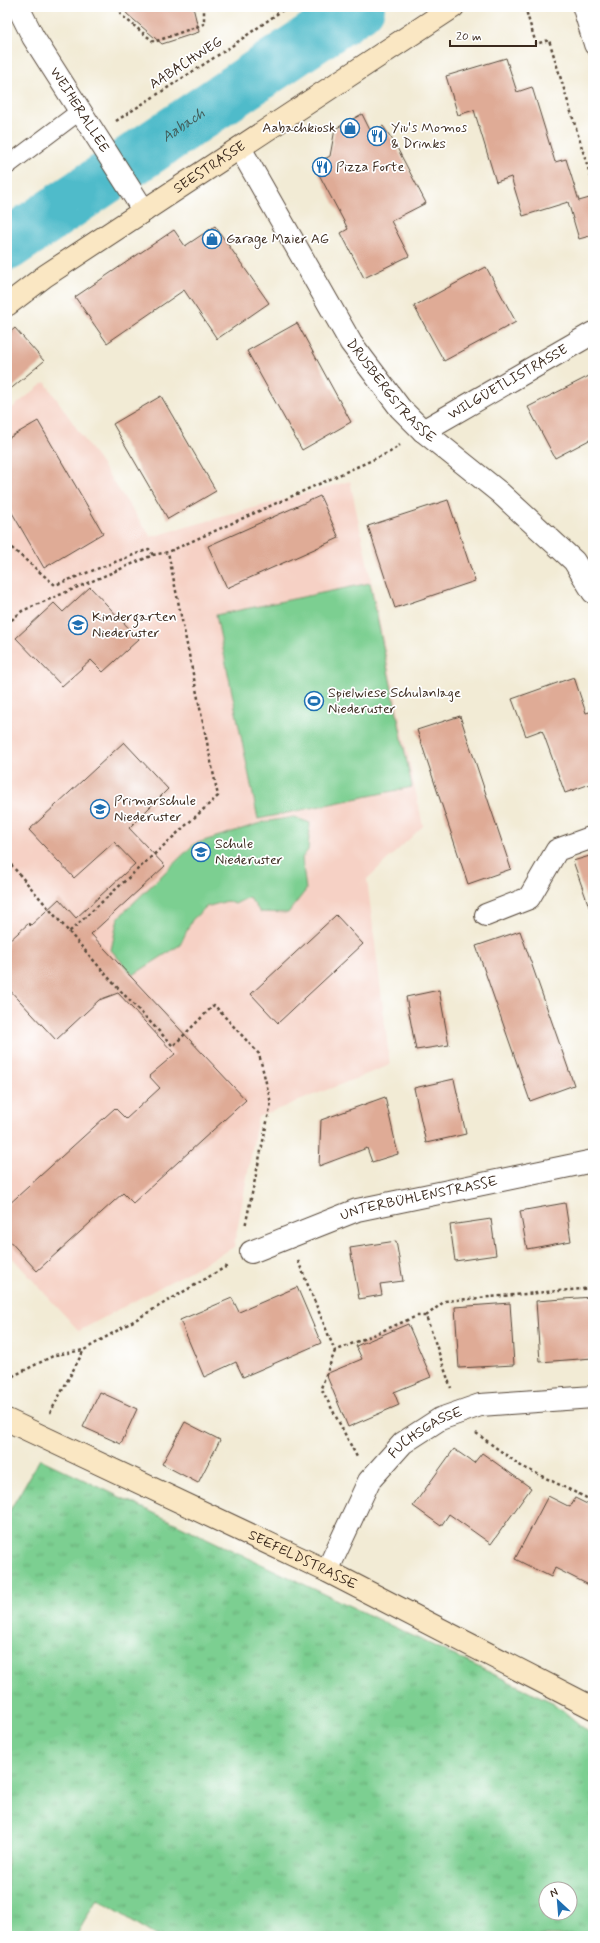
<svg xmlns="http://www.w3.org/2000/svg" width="600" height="1943" viewBox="0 0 600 1943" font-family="Mynerve,sans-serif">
  <defs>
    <pattern id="grass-tufts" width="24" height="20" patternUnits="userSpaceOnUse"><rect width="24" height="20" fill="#7ccf91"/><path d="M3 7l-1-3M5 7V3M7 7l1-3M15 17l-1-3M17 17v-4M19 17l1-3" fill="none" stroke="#67a876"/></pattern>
  </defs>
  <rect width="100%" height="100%" fill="#fff"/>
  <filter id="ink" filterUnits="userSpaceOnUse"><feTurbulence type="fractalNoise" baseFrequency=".025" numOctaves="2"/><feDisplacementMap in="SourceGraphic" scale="8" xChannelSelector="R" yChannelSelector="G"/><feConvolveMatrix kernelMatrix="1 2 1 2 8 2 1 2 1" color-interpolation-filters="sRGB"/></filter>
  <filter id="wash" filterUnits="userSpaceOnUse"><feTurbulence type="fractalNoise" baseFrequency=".012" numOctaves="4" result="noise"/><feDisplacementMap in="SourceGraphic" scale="16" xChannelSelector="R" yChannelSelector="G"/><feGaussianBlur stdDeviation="0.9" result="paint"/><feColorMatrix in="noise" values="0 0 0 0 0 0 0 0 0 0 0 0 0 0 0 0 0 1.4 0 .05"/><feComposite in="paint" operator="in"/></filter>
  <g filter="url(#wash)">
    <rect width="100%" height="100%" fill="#f2ebd5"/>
    <!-- built -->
    <path fill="#f6d1c5" d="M45,382L151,537L350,481L423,826L367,879L390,1065L258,1117L234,1247L79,1331L7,1252V412Z"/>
    <!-- grass -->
    <path fill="url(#grass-tufts)" stroke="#5c7c58" fill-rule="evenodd" d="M40,1459L554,1703L593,1736V1936H157L97,1899L76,1936H7V1515ZM546,1889H570V1913H546Z"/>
    <!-- park -->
    <g fill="#7ccf91" stroke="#5c7c58">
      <path d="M370,583L412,787L258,819L216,615Z"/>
      <path d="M294,817L310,823L308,850L302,858L306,890L288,913L260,912L249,897L235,904L227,901L206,907L192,920L180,945L133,975L111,950L118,918L194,844L264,822Z"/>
    </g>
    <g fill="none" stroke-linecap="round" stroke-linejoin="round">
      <!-- river -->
      <path stroke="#4fbbca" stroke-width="52" id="s1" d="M7,245L359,7"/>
    </g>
    <g id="blocks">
      <!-- building -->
      <g fill="#dfab96">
        <path d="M124,7H193L199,32L162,44L127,14Z"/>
        <path d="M506,58L517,92L532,87L555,162L566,159L579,201L593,197V235L579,239L568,202L523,216L511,177L496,182L474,110L458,115L446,76Z"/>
        <path d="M362,114L371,132L383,126L394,142L426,203L391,221L409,256L364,278L341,233L348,229L314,165L330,156L335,129Z"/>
        <path d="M215,226L269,303L217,339L184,290L107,343L75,297L174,230L185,246Z"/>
        <path d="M486,267L516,322L444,361L414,306Z"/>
        <path d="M297,323L351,422L302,450L247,351Z"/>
        <path d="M15,328L44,361L7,392V335Z"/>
        <path d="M593,374V438L555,458L528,407Z"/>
        <path d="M161,396L216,491L168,519L113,424Z"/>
        <path d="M38,421L103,533L44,568L7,504V439Z"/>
        <path d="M320,496L339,538L227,588L208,546Z"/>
        <path d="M448,500L475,581L395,608L368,526Z"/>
        <path d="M90,587L139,639L103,672L91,660L62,686L16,638L54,603L63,612Z"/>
        <path d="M574,677L586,713L593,711V783L565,793L542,730L526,736L512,699Z"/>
        <path d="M460,716L511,869L468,884L417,730Z"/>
        <path d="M124,742L168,789L129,828L165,866L91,934L246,1100L133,1203L123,1193L37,1271L7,1238V1206L115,1108L126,1119L160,1088L149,1076L175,1054L118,993L99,1000L56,1040L7,987V943L29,923L30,926L59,899L76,918L135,864L114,842L74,878L29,830Z"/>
        <path d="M593,855V918L573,861Z"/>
        <path d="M336,915L363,944L278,1023L251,994Z"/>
        <path d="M520,931L574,1085L530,1101L476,946Z"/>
        <path d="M439,990L449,1045L416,1050L406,997Z"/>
        <path d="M454,1079L466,1134L426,1143L414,1088Z"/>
        <path d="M385,1097L398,1154L372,1162L367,1148L319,1166L321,1120Z"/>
        <path d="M565,1203L571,1241L527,1249L520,1211Z"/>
        <path d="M491,1219L496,1255L455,1261L450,1225Z"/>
        <path d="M396,1241L403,1281L380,1284L382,1295L359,1299L350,1248Z"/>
        <path d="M297,1287L321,1343L243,1377L236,1362L204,1377L180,1320L232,1298L239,1312Z"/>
        <path d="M592,1297L593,1358L540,1362L536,1301Z"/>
        <path d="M510,1303L514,1365L459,1368L455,1307Z"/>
        <path d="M408,1324L431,1377L394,1392L399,1405L348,1427L326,1374L362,1359L356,1346Z"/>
        <path d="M100,1392L137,1409L121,1444L83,1427Z"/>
        <path d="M185,1422L220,1440L198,1483L162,1464Z"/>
        <path d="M454,1449L474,1463L482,1453L531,1488L491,1544L449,1514L441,1526L413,1506Z"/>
        <path d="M548,1496L570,1507L575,1498L593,1507V1587L555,1568L551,1577L515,1559Z"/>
      </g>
    </g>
  </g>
  <g filter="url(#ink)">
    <use href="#blocks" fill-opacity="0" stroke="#564739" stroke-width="1"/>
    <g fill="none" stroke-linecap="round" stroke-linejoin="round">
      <!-- lane casing -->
      <g stroke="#564739" stroke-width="19">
        <g id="lane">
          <path d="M581,7L593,46"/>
          <path d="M7,166L80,111"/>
        </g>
      </g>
      <!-- street casing -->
      <g stroke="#564739" stroke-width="24">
        <g id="street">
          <path id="s2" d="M18,7L33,37L144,211"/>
          <path id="s3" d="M240,148L351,343L400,408L423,431L499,492L574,561L593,592"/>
          <path id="s4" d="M423,431L593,333"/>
          <path d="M486,915L529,898L557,850L593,837"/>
          <path id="s5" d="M251,1252L357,1210L593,1161"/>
          <path id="s6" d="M327,1571L369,1481L403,1443L440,1419L480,1405L593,1397"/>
        </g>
      </g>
      <!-- secondary casing -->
      <g stroke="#564739" stroke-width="24">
        <g id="secondary">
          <path id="s7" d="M7,305L45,276L453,7"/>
          <path id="s8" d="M7,1420L327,1571L593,1708"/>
        </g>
      </g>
      <!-- path -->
      <g stroke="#564739" stroke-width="2.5" stroke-dasharray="3 3" stroke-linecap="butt">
        <path d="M118,7L121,15L154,42L204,24V7"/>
        <path d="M269,7L282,11"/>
        <path d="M525,7L536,44L549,40L593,184"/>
        <path d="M116,121L226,50L287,7"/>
        <path d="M7,544L55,585L149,549L153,555"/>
        <path d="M7,624L22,611L153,555L168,552L390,452L400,445"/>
        <path d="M7,860L69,932L218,796L168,552"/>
        <path d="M69,932L115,985L173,1046L214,1005L259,1054L271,1103L245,1227"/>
        <path d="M298,1261L335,1351L417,1316H426L451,1388"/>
        <path d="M426,1316L445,1301L593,1288"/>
        <path d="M335,1351L321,1388L357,1457"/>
        <path d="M7,1379L55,1355L84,1350"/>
        <path d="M50,1413L84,1350L229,1265"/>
        <path d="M476,1433L521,1466L593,1501"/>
      </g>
      <!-- lane -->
      <use href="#lane" stroke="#fff" stroke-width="17"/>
      <!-- street -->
      <use href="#street" stroke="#fff" stroke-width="22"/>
      <!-- secondary -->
      <use href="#secondary" stroke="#fae7c3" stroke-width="22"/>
    </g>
  </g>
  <!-- icons -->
  <defs>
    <g id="shop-ring" transform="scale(1)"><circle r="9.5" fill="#fff" stroke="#1f6fb2" stroke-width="1.5"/><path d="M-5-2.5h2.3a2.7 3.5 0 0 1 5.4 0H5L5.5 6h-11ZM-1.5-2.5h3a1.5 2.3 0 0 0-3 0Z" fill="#1f6fb2"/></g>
    <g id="restaurant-ring" transform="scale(1)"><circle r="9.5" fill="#fff" stroke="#1f6fb2" stroke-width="1.5"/><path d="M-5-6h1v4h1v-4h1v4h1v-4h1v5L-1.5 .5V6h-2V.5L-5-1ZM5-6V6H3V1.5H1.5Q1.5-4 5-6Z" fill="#1f6fb2"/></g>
    <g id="school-ring" transform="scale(1)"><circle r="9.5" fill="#fff" stroke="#1f6fb2" stroke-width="1.5"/><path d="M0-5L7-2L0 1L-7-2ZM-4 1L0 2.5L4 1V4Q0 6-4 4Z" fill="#1f6fb2"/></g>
    <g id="stadium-ring" transform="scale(1)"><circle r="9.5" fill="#fff" stroke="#1f6fb2" stroke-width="1.5"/><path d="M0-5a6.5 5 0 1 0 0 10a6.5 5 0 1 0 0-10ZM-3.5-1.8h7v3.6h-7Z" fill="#1f6fb2"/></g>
  </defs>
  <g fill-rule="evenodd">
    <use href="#shop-ring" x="350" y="128"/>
    <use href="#restaurant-ring" x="377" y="136"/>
    <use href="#restaurant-ring" x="322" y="167"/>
    <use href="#shop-ring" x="212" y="239"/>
    <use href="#school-ring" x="78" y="625"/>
    <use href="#stadium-ring" x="314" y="701"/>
    <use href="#school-ring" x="100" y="809"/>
    <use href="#school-ring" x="201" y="852"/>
  </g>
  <g text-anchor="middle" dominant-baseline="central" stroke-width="3.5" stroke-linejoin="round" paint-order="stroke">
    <!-- street labels -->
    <g font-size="14" fill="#3b2a1e" stroke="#fff">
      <text transform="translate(186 63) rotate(-33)">AABACHWEG</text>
      <text stroke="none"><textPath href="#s2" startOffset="120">WEIHERALLEE</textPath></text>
      <text stroke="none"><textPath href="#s7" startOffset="245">SEESTRASSE</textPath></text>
      <text stroke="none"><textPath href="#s4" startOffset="98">WILGÜETLISTRASSE</textPath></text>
      <text stroke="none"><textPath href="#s3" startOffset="287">DRUSBERGSTRASSE</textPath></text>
      <text stroke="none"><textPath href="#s5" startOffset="177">UNTERBÜHLENSTRASSE</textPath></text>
      <text stroke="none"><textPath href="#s6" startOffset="175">FUCHSGASSE</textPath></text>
      <text stroke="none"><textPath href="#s8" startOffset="327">SEEFELDSTRASSE</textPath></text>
    </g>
    <!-- poi labels -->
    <g font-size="14" fill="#3b2a1e" stroke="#fff" text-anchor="start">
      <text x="336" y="128" text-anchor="end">Aabachkiosk</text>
      <text x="391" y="128">Yiu's Momos<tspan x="391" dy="16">&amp; Drinks</tspan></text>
      <text x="336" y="167">Pizza Forte</text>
      <text x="226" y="239">Garage Maier AG</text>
      <text x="92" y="617">Kindergarten<tspan x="92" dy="16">Niederuster</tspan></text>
      <text x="328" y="693">Spielwiese Schulanlage<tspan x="328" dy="16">Niederuster</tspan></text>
      <text x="114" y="801">Primarschule<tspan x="114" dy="16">Niederuster</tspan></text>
      <text x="215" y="844">Schule<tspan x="215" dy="16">Niederuster</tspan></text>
    </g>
    <!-- water labels -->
    <g font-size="15" font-style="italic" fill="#425d5a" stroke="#fff">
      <text stroke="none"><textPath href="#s1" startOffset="213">Aabach</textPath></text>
    </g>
  </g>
  <!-- margin -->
  <rect width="600" height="1943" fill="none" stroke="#fff" stroke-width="24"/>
  <!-- north arrow -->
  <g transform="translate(558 1901) rotate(334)"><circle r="19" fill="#ffffff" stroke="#b1aaa5"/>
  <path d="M0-3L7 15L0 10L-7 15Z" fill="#1f6fb2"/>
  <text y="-6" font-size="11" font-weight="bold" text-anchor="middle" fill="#3b2a1e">N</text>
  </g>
  <!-- scale -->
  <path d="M450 40v6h86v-6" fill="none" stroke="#3b2a1e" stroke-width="2"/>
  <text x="456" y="40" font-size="12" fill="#3b2a1e" stroke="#ffffff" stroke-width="3" paint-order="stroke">20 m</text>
</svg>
